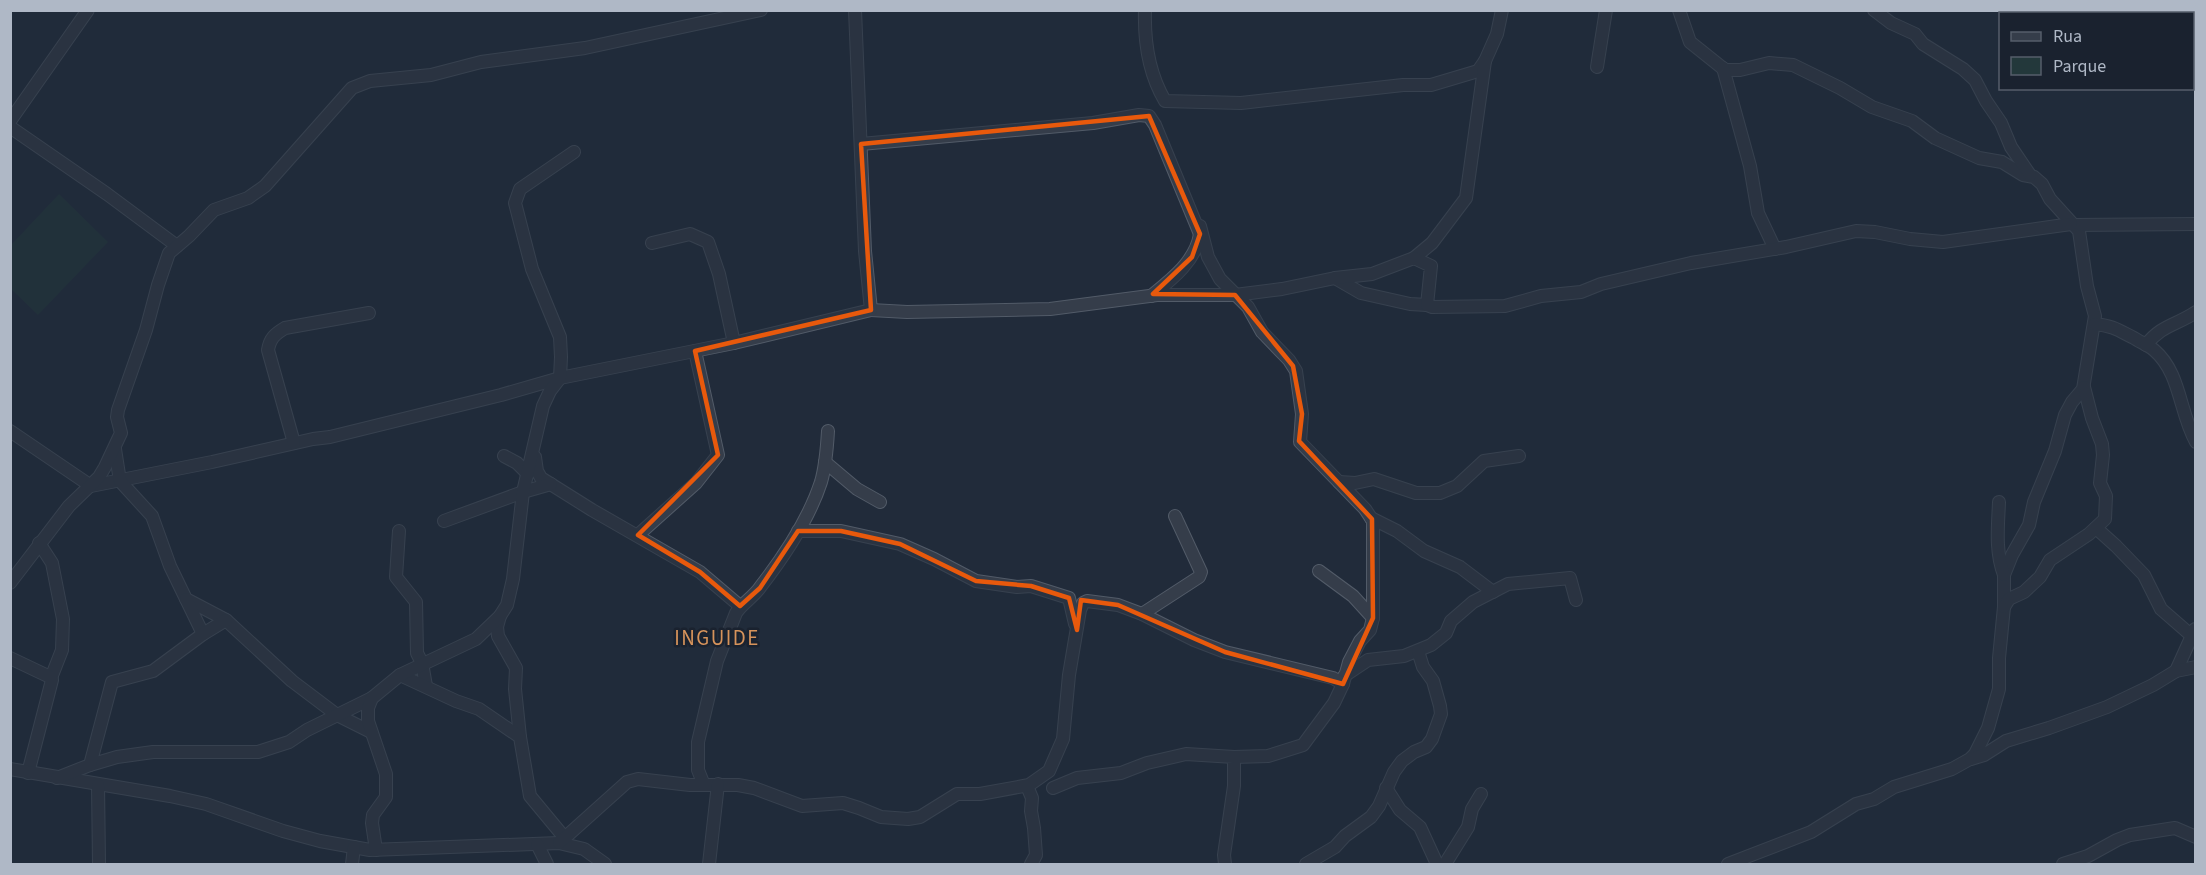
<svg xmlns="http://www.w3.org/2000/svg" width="2206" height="875" viewBox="0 0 2206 875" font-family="'Source Sans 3',sans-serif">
  <rect width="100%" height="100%" fill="#212b3a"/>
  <!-- green -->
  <path fill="#23383b" d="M59,194L108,242L38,315L11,289V245Z"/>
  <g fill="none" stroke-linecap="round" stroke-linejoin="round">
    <!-- minor casing -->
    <g stroke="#525b68" stroke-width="14">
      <g id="minor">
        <path d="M1145,10C1144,42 1149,74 1165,101L1241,103L1403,85H1431L1478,71L1485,61L1497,34L1502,10"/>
        <path d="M1679,10L1690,42L1725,70H1740L1769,63L1793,65L1840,88L1872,107L1912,121L1935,138L1979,158L2002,162L2023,175L2034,177L2042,184L2050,199L2079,231L2087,286L2095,316L2083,389L2072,402L2065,415L2055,451L2034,502L2029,525L2012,555L2004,575V607L1999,658V689L1988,728L1975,754L1970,759L1952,769L1894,787L1874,799L1856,804L1811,832L1728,864"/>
        <path d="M1874,10L1891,23L1915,34L1923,44L1963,69L1975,80L1986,101L2001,123L2011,147L2030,175"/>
        <path d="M1597,67L1606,10"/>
        <path d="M1723,68L1750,166L1758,213L1775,249"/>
        <path d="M10,121L88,10"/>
        <path d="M10,127L107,194L177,246"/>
        <path d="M861,144L1093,123L1139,115L1149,116L1155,125L1200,234"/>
        <path d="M2074,225L2196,224"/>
        <path d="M1200,226L1208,257L1220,279L1248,307L1262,332L1289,360L1296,371L1302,414L1300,442L1365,509L1373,521V618L1370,630L1360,641L1349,662L1343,684L1334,703L1303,745L1268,756L1234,757"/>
        <path d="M652,243L690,234L708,242L719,274L734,343"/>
        <path d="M1414,258L1432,243L1466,198L1485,61"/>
        <path d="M1335,278L1361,293L1410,304L1427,305"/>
        <path d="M1151,296C1171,280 1196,261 1200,234"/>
        <path d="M871,310L907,312L1050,309L1157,295H1235L1282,289L1335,278L1372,274L1414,258L1431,266L1427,305L1432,307L1505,306L1541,296L1581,292L1601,284L1691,263L1786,247L1856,231L1875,232L1910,239L1943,242L2071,224"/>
        <path d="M2095,324C2113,326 2118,330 2134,338C2140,342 2148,345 2154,350C2181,373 2179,412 2196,442"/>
        <path d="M2146,345C2161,325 2177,325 2196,312"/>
        <path d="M10,431L91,486L212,462L313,439L330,437L501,395L560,378L734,343L871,310L865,251L855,10"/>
        <path d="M294,443L268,350C270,338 275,334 285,328L369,313"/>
        <path d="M115,449L120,481L152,516L170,566L186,599L226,620L292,681L337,715L371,732"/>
        <path d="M504,456L517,463L528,474"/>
        <path d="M535,457L537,471L541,478L592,510L700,572L740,606"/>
        <path d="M825,462L857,489L880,502"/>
        <path d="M1339,482L1355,483L1374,479L1416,493H1440L1457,486L1484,461L1519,456"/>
        <path d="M1999,502C1998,527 1995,551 2004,575"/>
        <path d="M1371,518L1397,531L1424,551L1460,567L1493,592"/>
        <path d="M444,521L523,492L551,484"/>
        <path d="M2096,528L2116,546L2144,575L2161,609L2192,636"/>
        <path d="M399,531L396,577L416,602L417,653L422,663L426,686"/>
        <path d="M798,531H841L900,544L934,559L976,581L1017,587L1031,586L1069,598L1075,624"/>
        <path d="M638,535L696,483L718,455L695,351"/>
        <path d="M39,543L52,563L63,619L62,650L51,678"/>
        <path d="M1319,571L1353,596L1373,618"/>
        <path d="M10,583L69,506L99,477L105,467L121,433L117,417L118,410L146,330L158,285L169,253L189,236L214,210L248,198L265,186L352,88L370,81L431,75L481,62L585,48L761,10"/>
        <path d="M186,599L203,634"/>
        <path d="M2004,607L2009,599L2024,592L2040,577L2050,560L2089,534L2105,519L2106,496L2100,483L2103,455L2102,444L2092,418L2084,387"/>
        <path d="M1142,614L1199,577L1201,572L1175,516"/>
        <path d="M500,616L497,627L498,636L516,668L515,689L520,737"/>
        <path d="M10,658L50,677L52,680L28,773"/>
        <path d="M2176,671L2195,629"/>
        <path d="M400,675L456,701L479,709L520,737L530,796L564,837"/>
        <path d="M1344,676L1368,660L1404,656L1431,645L1446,633L1451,621L1473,602L1508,584L1570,578L1576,600"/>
        <path d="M1971,759L1984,755L2006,741L2049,728L2107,707L2153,685L2176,671L2196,667"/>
        <path d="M90,765L117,757L153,752H258L289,742L307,730L372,698"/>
        <path d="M10,769L170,796L206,804L283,831L320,841L370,850L559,843L584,849L605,864"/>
        <path d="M57,778L90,765L112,682L153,671L203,634L226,620"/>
        <path d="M98,785L99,864"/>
        <path d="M704,785L698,770V742L717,661L736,613C742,603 754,597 761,586C785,555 809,519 821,482C826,465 827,448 828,431"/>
        <path d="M1027,786L1032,798L1031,811L1034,828L1036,855L1031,864"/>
        <path d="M1053,788L1077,778L1121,773L1147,763L1186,754L1234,757V786L1224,855L1225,864"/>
        <path d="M1386,788L1400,810L1420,827L1437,864"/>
        <path d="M559,843L627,782L638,779L690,785H738L754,788L802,806L843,803L859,808L881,817L908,819L920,817L957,794H980L1029,785L1049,771L1063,739L1069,675L1080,610L1083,603L1087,601L1118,605L1142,614L1194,640L1225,652L1333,678L1343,684"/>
        <path d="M537,844L547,864"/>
        <path d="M376,850L372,823L373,815L386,797V774L368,721V708L372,698L400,675L476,639L500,616L507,605L513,579L523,492L543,406L550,391L560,378L561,357L560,337L532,269L515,203L520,189L574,152"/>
        <path d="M352,864L354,847"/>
        <path d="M709,864L718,784"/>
        <path d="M1306,864L1335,847L1345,836L1371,817L1379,806L1394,772L1402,761L1414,752L1426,747L1432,739L1441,714L1440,706L1433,681L1423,667L1418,651"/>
        <path d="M1445,864L1468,827L1472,809L1481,794"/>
        <path d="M2063,864L2088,856L2117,840L2130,835L2175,828L2196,837"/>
      </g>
    </g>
    <!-- minor -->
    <use href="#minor" stroke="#353d4a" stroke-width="12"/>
  </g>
  <!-- marked area -->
  <path d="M0 0H2206V875H0ZM1149,116L1200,234L1192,257L1153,294L1235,295L1293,366L1302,414L1299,441L1372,519L1373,618L1343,684L1225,652L1118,605L1081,600L1077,630L1069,598L1031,586L976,581L900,544L841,531H798L760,588L740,606L700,572L638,535L718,455L695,351L871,310L861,144Z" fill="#212b3a" fill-opacity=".55" fill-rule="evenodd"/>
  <path fill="none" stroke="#e8590c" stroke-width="4.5" stroke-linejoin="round" d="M1149,116L1200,234L1192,257L1153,294L1235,295L1293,366L1302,414L1299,441L1372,519L1373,618L1343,684L1225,652L1118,605L1081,600L1077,630L1069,598L1031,586L976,581L900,544L841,531H798L760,588L740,606L700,572L638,535L718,455L695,351L871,310L861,144Z"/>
  <g text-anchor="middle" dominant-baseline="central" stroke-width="5" stroke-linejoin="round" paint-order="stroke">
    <!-- neighbourhood labels -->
    <g font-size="21" letter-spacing="1.5" fill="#d6935b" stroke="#1a222f">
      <text x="717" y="638">INGUIDE</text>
    </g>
  </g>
  <!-- border -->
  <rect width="2206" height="875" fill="none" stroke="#afb8c6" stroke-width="24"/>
  <!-- legend -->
  <rect x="1999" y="12" width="195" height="78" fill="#1a222f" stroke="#565e6b" stroke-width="1.5"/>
  <rect x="2011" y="32" width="30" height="9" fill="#353d4a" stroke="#565e6b" stroke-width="1.5"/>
  <text x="2053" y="42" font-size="18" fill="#afb8c6">Rua</text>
  <rect x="2011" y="57" width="30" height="18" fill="#23383b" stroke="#565e6b" stroke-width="1.5"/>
  <text x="2053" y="72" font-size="18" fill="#afb8c6">Parque</text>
</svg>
